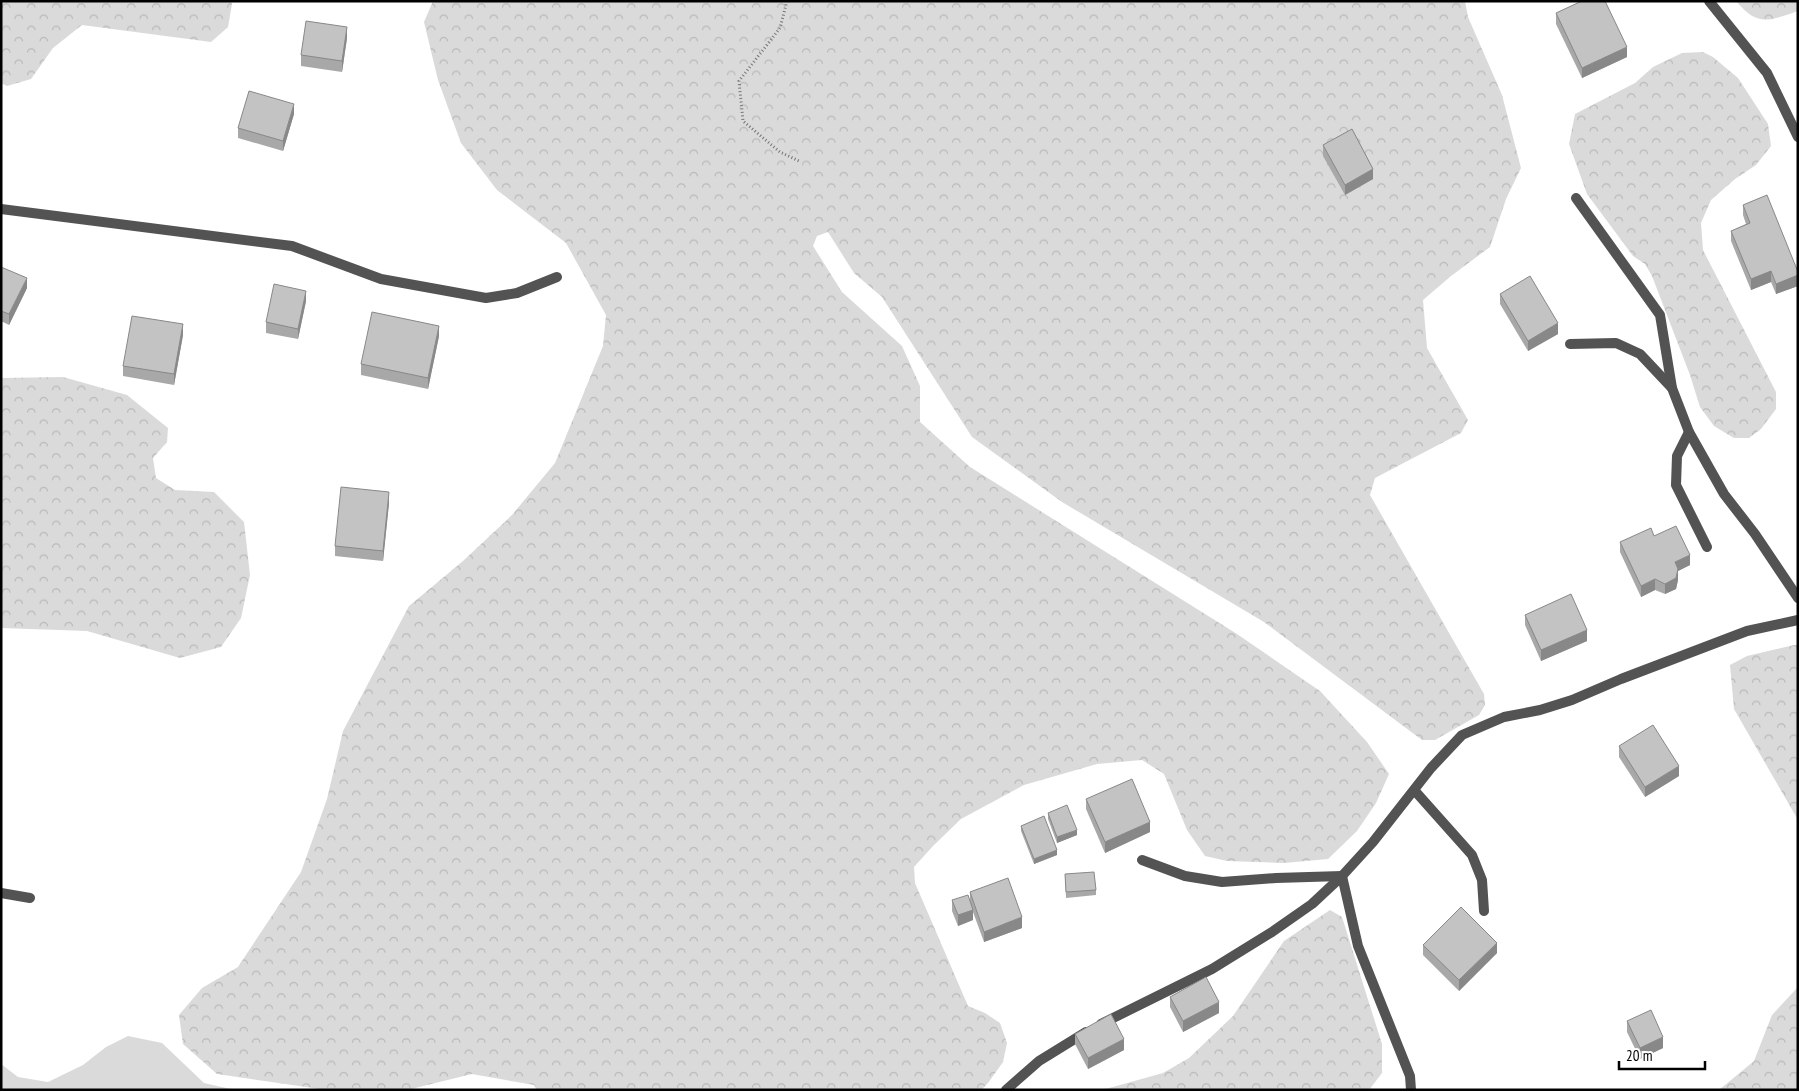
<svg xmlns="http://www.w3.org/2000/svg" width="1799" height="1091" viewBox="0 0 1799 1091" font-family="'PT Sans Narrow',sans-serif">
  <defs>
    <pattern id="forest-crowns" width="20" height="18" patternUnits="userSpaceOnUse" patternTransform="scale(1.25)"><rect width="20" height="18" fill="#dadada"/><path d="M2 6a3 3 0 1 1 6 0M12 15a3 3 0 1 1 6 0" fill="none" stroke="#b9b9b9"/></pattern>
  </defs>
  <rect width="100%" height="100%" fill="#fff"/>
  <!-- green -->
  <path fill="#dadada" d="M128,1036L162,1043L204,1083L235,1090H1V1064L18,1077L48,1082L83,1065L106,1047Z"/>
  <!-- forest -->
  <g fill="url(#forest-crowns)">
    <path d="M1,1H231L232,4L228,27L211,42L82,25L53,48L31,79L7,86L1,83Z"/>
    <path d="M433,1H1465L1468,17L1502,95L1521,168L1506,199L1490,247L1451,276L1423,300L1427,348L1468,420L1461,433L1375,478L1370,495L1484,694L1485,705L1479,715L1435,740H1422L1264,622L1062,502L972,437L882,297L854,273L828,232L817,236L813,246L842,292L902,346L920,386V422L970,467L1237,634L1320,691L1367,742L1389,774L1376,803L1357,831L1328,859L1284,863L1227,861L1205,856L1187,830L1164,774L1142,760L1097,764L1024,785L961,819L933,846L914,867L915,883L968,1006L985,1013L1000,1023L1007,1043L1003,1062L988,1083L981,1090H537L534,1085L472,1074L407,1090H327L217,1074L183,1044L179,1015L202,988L238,967L301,872L327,799L343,731L409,606L463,561L512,515L555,463L603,346L606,315L566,243L497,190L461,143L438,80L424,22Z"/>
    <path d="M1736,1H1798V11C1768,21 1758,27 1736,1Z"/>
    <path d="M1703,52L1713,57L1738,78L1768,124L1771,146L1756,165L1735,179L1711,200L1701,223L1703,250L1776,392V409L1761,429L1749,438H1734L1714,426L1700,407L1690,375L1652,276L1645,264L1633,256L1587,194L1569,144L1575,114L1635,83L1653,67L1682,53Z"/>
    <path d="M63,377L127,395L168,428L167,442L153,458L156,478L175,490L214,492L244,522L250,575L241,618L221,647L180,658L87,631L1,628V378Z"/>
    <path d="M1794,645H1798V820L1734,709L1730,665L1747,656Z"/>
    <path d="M1330,910L1342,917L1382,1044V1073L1369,1090H1102L1163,1073L1189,1058L1233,1016L1284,941Z"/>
    <path d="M1798,987V1090H1719L1754,1061L1772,1015Z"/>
  </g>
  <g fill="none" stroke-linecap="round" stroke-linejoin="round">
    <!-- path -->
    <path stroke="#757575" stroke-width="3" stroke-dasharray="1 2.5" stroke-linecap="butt" d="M787,1L780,28L739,81L743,121L780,152L799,161"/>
    <!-- lane -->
    <g stroke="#535353" stroke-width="10">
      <path d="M1576,198L1660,315L1672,388L1689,432L1724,494L1755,534L1798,598"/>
      <path d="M1,209L292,246L381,279L486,298L517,293L557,277"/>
      <path d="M1570,344L1616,343L1640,354L1672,388"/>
      <path d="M1689,432L1677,456L1676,485L1707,547"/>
      <path d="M1415,791L1472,855L1482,880L1484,911"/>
      <path d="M1142,860L1185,876L1222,882L1276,878L1342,876L1358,946L1410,1076L1411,1090"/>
      <path d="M1,893L30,898"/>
      <path d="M1101,1024L1212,969L1272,932L1312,904L1342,876L1373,842L1431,768L1462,735L1504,717L1540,710L1572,700L1621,679L1747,631L1798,620"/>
      <path d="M1006,1090L1039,1061L1086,1032"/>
    </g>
    <!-- street -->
    <path stroke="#535353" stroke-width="10" d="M1709,1L1767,73L1798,137"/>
  </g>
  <!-- wall -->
  <g fill="#a8a8a8">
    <path d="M1556,13L1627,57L1582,78L1556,24Z"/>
    <path d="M347,38L342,72L301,66V55Z"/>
    <path d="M294,114L283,151L238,138V128Z"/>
    <path d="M1323,145L1373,179L1345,195L1323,156Z"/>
    <path d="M1743,205L1798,272V286L1776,294L1771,282L1751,290L1731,241V231L1746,224L1743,215Z"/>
    <path d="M1,267L27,288L9,325L1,321Z"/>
    <path d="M1500,294L1558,334L1528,351L1500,304Z"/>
    <path d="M306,301L298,339L266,333V322Z"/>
    <path d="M183,335L174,385L123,376V366Z"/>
    <path d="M439,336L428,389L361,375V364Z"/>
    <path d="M389,503L383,561L335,556V546Z"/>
    <path d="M1620,542L1690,565L1678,571V580L1676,589L1665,594L1655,590L1641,597L1620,552Z"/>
    <path d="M1525,615L1587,641L1541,661L1525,625Z"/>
    <path d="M1619,746L1679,776L1645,797L1619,757Z"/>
    <path d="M1086,799L1150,832L1105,853L1086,809Z"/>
    <path d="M1048,813L1077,835L1057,843L1048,819Z"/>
    <path d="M1021,826L1057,855L1034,864L1021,831Z"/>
    <path d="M1065,874L1096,890V895L1066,898Z"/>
    <path d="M970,892L1022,928L984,942L973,912V920L958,926L952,911V900H970Z"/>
    <path d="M1423,945L1497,953L1459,991L1423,955Z"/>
    <path d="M1170,997L1219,1013L1183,1032L1170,1007Z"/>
    <path d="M1627,1021L1663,1048L1640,1059L1627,1032Z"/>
    <path d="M1075,1034L1124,1050L1088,1069L1075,1044Z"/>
  </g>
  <!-- shaded-wall -->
  <g fill="#888">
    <path d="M347,27V38L342,72V61Z"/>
    <path d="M1627,47V57L1582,78V68Z"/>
    <path d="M294,104V114L283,151V141Z"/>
    <path d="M1373,169V179L1345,195V185Z"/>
    <path d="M1771,271V282L1751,290V279Z"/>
    <path d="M1798,275V286L1776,294V284Z"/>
    <path d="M27,278V288L9,325V314Z"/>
    <path d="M306,291V301L298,339V329Z"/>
    <path d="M1558,323V334L1528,351V341Z"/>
    <path d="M183,324V335L174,385V374Z"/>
    <path d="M439,326V336L428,389V378Z"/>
    <path d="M389,492V503L383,561V551Z"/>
    <path d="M1690,555V565L1678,571V580L1676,589L1665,594V584L1675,562Z"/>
    <path d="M1655,579V590L1641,597V586Z"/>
    <path d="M1587,630V641L1541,661V650Z"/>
    <path d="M1679,766V776L1645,797V787Z"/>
    <path d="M1150,822V832L1105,853V842Z"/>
    <path d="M1077,830V835L1057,843V837Z"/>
    <path d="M1057,850V855L1034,864V859Z"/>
    <path d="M973,910V920L958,926V915Z"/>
    <path d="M1022,917V928L984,942V932Z"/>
    <path d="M1497,943V953L1459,991V980Z"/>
    <path d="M1219,1002V1013L1183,1032V1021Z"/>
    <path d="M1663,1037V1048L1640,1059V1048Z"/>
    <path d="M1124,1039V1050L1088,1069V1058Z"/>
  </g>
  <!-- building -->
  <g fill="#c3c3c3" stroke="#888">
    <path d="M1582,1H1605L1627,47L1582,68L1556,13Z"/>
    <path d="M306,21L347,27L342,61L301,55Z"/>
    <path d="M249,91L294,104L283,141L238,128Z"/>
    <path d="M1352,129L1373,169L1345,185L1323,145Z"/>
    <path d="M1767,195L1798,272V275L1776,284L1771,271L1751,279L1731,231L1750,223L1743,205Z"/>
    <path d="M1,267L27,278L9,314L1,311Z"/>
    <path d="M1530,276L1558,323L1528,341L1500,294Z"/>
    <path d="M274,284L306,291L298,329L266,322Z"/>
    <path d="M372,312L439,326L428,378L361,364Z"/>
    <path d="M132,316L183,324L174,374L123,366Z"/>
    <path d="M341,487L389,492L383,551L335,546Z"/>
    <path d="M1676,526L1690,555L1675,562L1678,569L1676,578L1665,584L1655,579L1641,586L1620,542L1651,528L1654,536Z"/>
    <path d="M1571,594L1587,630L1541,650L1525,615Z"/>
    <path d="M1653,725L1679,766L1645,787L1619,746Z"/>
    <path d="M1132,779L1150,822L1105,842L1086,799Z"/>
    <path d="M1067,805L1077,830L1057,837L1048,813Z"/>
    <path d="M1044,816L1057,850L1034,859L1021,826Z"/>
    <path d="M1094,872L1096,890L1066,892L1065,874Z"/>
    <path d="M1008,878L1022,917L984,932L970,892Z"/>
    <path d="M968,895L973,910L958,915L952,900Z"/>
    <path d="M1461,907L1497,943L1459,980L1423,945Z"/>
    <path d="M1206,977L1219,1002L1183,1021L1170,997Z"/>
    <path d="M1651,1010L1663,1037L1640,1048L1627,1021Z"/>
    <path d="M1111,1014L1124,1039L1088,1058L1075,1034Z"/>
  </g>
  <!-- border -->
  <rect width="1799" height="1091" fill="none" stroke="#000000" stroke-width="5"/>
  <!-- scale -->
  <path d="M1619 1061v8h86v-8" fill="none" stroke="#000000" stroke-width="2.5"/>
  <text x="1626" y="1061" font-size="15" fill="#000000" stroke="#ffffff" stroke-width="4" paint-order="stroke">20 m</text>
</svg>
